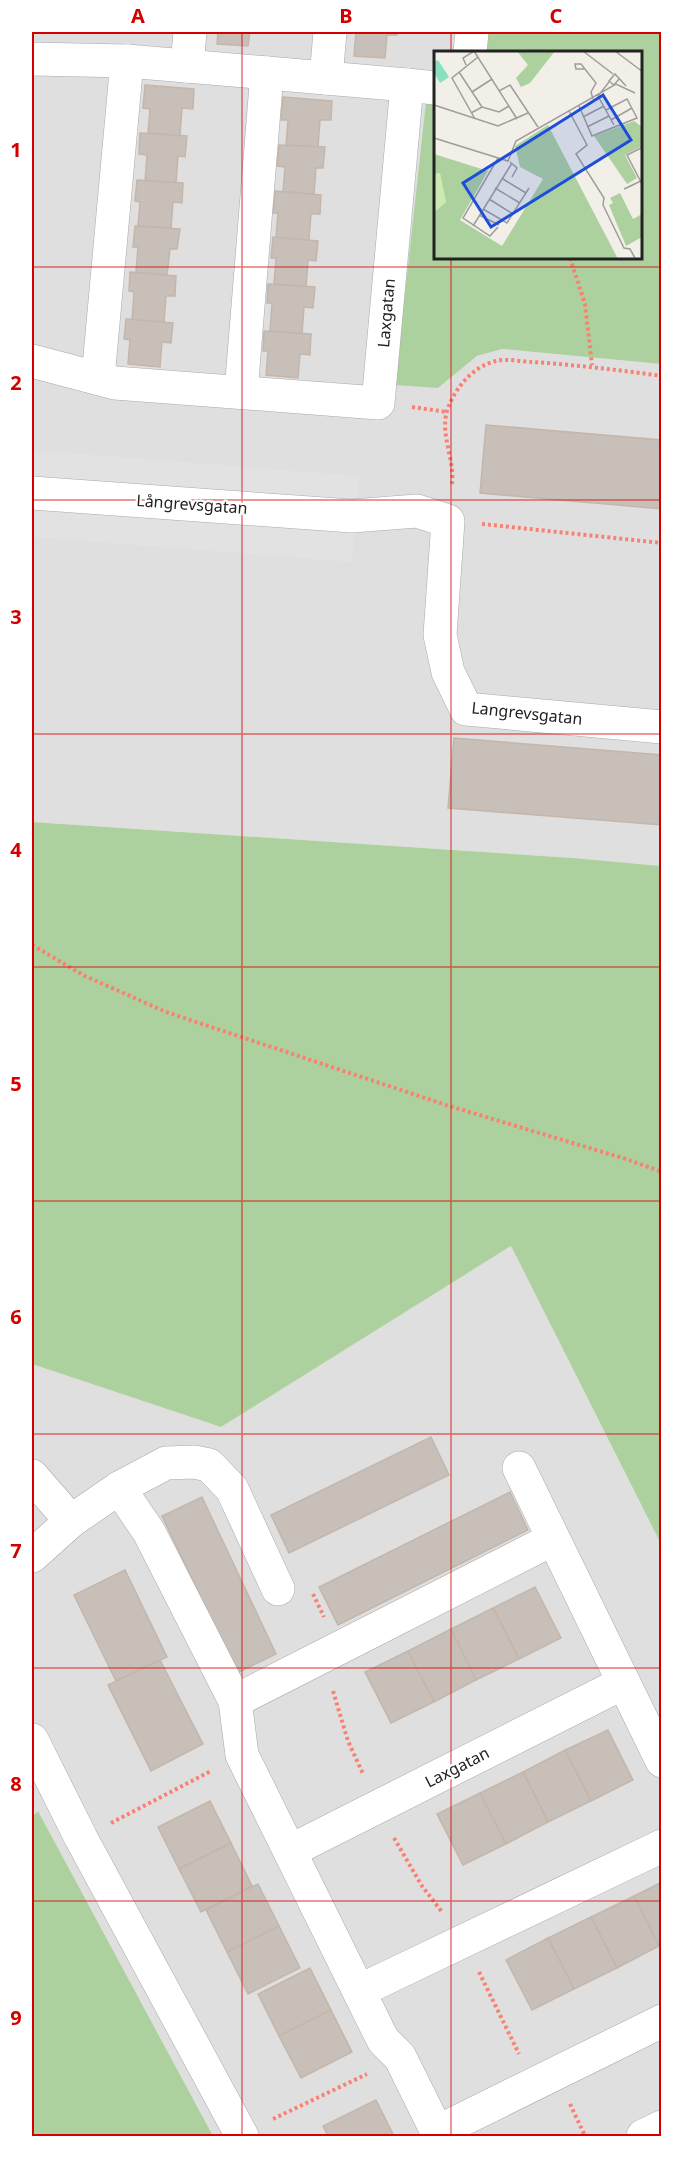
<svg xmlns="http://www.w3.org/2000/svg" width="693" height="2168" viewBox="0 0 693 2168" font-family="'Noto Sans',sans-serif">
  <rect width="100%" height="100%" fill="#f2efe9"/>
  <!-- residential -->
  <g fill="#e0dfdf">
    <path d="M32,32H487L486,52H435V102H426L438,388L477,356L502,349L661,364V866L573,858L32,822Z"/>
    <path d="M511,1246L661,1544V2136H213L38,1811L32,1817V1364L221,1427Z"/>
  </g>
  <!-- forest -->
  <g fill="#add19e">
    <path d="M487,32H661V364L502,349L477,356L438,388L395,385L426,102H435V258H640V52H486Z"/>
    <path d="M32,822L573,858L661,866V1544L511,1246L221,1427L32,1364Z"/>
    <path d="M38,1811L213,2136H32V1817Z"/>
  </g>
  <!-- parking -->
  <path fill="#e2e2e2" d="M32,450L359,476L352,562L32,537Z"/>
  <!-- building -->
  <g fill="#c7bfb8" stroke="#c4b6ab" stroke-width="1.5">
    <path d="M218,32H250L248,46L217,44Z"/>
    <path d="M351,32H397V35H387L385,58L354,56L356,32Z"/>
    <path d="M145,85L194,89L193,109L182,108L180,136L148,133L150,109L143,108Z"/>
    <path d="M283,97L332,101L331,120H320L318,147L286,145L288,120H281Z"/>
    <path d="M140,133L187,136L185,157L178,156L176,183L145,181L147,155L139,154Z"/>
    <path d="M279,145L325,147L323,168H316L314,194L283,192L285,167L277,166Z"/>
    <path d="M137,180L183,183L182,203L173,202L171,228L138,226L140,202L135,201Z"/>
    <path d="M275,191L321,195L320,214H311L309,240L276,238L278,213H273Z"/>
    <path d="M135,226L180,229L177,249H170L167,275L136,272L138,247H133Z"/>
    <path d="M273,237L318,241L316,261L308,260L306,287L274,284L276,258H271Z"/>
    <path d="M130,272L176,276L175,296H166L164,322L132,320L134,292L129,291Z"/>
    <path d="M268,284L315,287L313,308L304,307L302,334L270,331L272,303H267Z"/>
    <path d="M126,319L173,323L171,343L162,342L160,367L128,364L130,340L124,339Z"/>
    <path d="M264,331L311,334L310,355L300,354L298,378L266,375L268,351H263Z"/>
    <path d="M486,425L662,440V509L480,493Z"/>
    <path d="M454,738L662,755V825L448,808Z"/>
    <path d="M431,1437L449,1475L289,1553L271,1515Z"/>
    <path d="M510,1492L528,1530L338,1625L319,1587Z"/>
    <path d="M202,1497L276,1654L237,1673L162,1516Z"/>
    <path d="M125,1570L167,1657L116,1681L74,1595Z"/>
    <path d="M535,1587L561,1638L519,1659L493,1608Z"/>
    <path d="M493,1608L519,1659L476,1680L451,1629Z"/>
    <path d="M451,1629L476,1680L434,1702L408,1651Z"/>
    <path d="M408,1651L434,1702L391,1723L365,1672Z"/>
    <path d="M160,1660L203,1744L151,1771L108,1685Z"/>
    <path d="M608,1730L633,1780L591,1801L565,1750Z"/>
    <path d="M565,1750L591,1801L548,1822L523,1772Z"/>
    <path d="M523,1772L548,1822L506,1844L480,1793Z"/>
    <path d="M480,1793L506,1844L463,1865L437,1814Z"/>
    <path d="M210,1801L231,1843L179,1869L158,1827Z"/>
    <path d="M231,1843L252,1886L201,1912L179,1869Z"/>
    <path d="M662,1882V1945L659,1946L634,1896Z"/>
    <path d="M258,1884L279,1926L227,1952L206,1910Z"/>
    <path d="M634,1896L659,1946L617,1968L591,1917Z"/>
    <path d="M591,1917L617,1968L574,1989L548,1938Z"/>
    <path d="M279,1926L300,1968L248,1994L227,1952Z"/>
    <path d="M548,1938L574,1989L532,2010L506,1960Z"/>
    <path d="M310,1968L331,2010L279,2036L258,1994Z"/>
    <path d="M331,2010L352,2052L301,2078L279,2036Z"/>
    <path d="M376,2100L394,2136H328L323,2126Z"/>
  </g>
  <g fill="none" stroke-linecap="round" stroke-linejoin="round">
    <!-- minor casing -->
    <g stroke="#a9a9a9" stroke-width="34">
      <g id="minor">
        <path d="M470,52L472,32"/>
        <path d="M32,59L127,61L407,85"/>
        <path d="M187,66L190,32"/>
        <path d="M326,78L330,32"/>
        <path d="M32,361L115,383L378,403L407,85L435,88"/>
        <path d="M98,378L127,61"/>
        <path d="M241,392L267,73"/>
        <path d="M32,493L352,516L417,511L448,521L440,635L448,672L466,709L662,727"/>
        <path d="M519,1468L662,1761"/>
        <path d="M32,1476L71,1521L32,1556"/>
        <path d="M119,1488L149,1532L235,1701L242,1755L383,2040L400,2057L439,2136"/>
        <path d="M71,1521L119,1488L166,1463L194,1462L209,1465L232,1489L278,1589"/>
        <path d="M235,1701L553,1539"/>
        <path d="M32,1740L81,1838L242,2136"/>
        <path d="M290,1851L623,1683"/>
        <path d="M359,1991L662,1846"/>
        <path d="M437,2132L662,2021"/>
        <path d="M643,2136L662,2127"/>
      </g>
    </g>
    <!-- path -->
    <g stroke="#fa8072" stroke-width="4" stroke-dasharray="3 3" stroke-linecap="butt">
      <path d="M570,258L585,304L592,365"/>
      <path d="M412,407L447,412"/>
      <path d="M452,484C455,460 440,435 447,411C454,389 473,366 496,361C507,358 522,362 533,362C576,365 619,370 662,376"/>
      <path d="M482,524L662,543"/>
      <path d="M32,945L85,976L166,1012L446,1105L626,1159L662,1172"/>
      <path d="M313,1594L324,1617"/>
      <path d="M333,1691L348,1741L363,1774"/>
      <path d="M111,1823L211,1771"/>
      <path d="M394,1838L422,1886L442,1912"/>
      <path d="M479,1972L519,2054"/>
      <path d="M570,2104L585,2136"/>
      <path d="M273,2119L367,2074"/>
    </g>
    <!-- minor -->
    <use href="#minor" stroke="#fff" stroke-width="33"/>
  </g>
  <!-- grid -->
  <path fill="none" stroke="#d40000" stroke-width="1.5" stroke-opacity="0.55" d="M242,32V2136M451,32V52M451,258V2136M32,267H662M32,500H662M32,734H662M32,967H662M32,1201H662M32,1434H662M32,1668H662M32,1901H662"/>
  <g text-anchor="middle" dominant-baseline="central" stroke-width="4.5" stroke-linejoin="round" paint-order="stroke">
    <!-- street labels -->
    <g font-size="16" fill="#222" stroke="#fff">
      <text transform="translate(386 313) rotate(-85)">Laxgatan</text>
      <text transform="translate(192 504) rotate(4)">Långrevsgatan</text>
      <text transform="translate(527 713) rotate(6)">Langrevsgatan</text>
      <text transform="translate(457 1767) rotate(-27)">Laxgatan</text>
    </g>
  </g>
  <!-- overview -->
  <g transform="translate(434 51)">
    <rect width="208" height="208" fill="#f2efe9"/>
    <path d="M6,121L12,151L0,161V123Z" fill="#cdebb0"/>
    <path d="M83,0H121L96,32L87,36L82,27L94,14ZM200,70L208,76V95L191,104L203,127L193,133L160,85ZM114,74L184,208H0V161L12,151L6,122L0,123V103L54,120L26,169L68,195L109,128L86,116L81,95ZM186,142L199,168L208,163V186L192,195L175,154L179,152L176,147Z" fill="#add19e"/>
    <path d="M4,9L15,26L6,32L0,22V11Z" fill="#88e0be"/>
    <path fill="none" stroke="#9f9d99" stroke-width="1.5" d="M149,0L179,23M181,0L209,21M32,14L29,7L40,0L83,68M150,18H142L141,13H147L162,32L157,41L159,48M25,21L48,56M185,28L180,34L175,30L181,23L192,35M175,31L164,45L180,74M65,40L76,34L104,76M38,41L58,28M0,54L64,75L94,62M145,55L158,85L203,67L193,48L172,59M135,60L153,94L142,103L170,147L169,154L190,197L196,198L202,209M37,62L48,56L65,61L75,55M149,66L170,55M41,68L18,27L44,6M177,69L198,57M153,76L175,65M0,87L74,110L82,90L182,33L201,42M209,96L193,104L209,135M64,107L29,167L56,185L64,176M76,111L83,117L78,126M69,128L92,142M199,134L190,138L209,129M61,137L86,152M55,148L79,163M49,158L73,172L95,137M45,164L65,174M39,175L78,112"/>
    <path fill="#1d4ed8" fill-opacity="0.15" stroke="#1d4ed8" stroke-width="3" d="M169,44L197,89L57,176L29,132Z"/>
    <rect width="208" height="208" fill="none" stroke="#222" stroke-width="3"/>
  </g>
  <!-- border -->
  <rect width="693" height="2168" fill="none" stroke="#ffffff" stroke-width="66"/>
  <rect x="33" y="33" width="627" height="2102" fill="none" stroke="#d40000" stroke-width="2"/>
  <g font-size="20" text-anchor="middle" font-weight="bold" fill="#d40000">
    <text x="138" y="23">A</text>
    <text x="346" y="23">B</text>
    <text x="556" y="23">C</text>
    <text x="16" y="157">1</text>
    <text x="16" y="390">2</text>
    <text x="16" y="624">3</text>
    <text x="16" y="857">4</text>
    <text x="16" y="1091">5</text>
    <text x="16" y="1324">6</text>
    <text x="16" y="1558">7</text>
    <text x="16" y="1791">8</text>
    <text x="16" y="2025">9</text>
  </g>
</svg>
